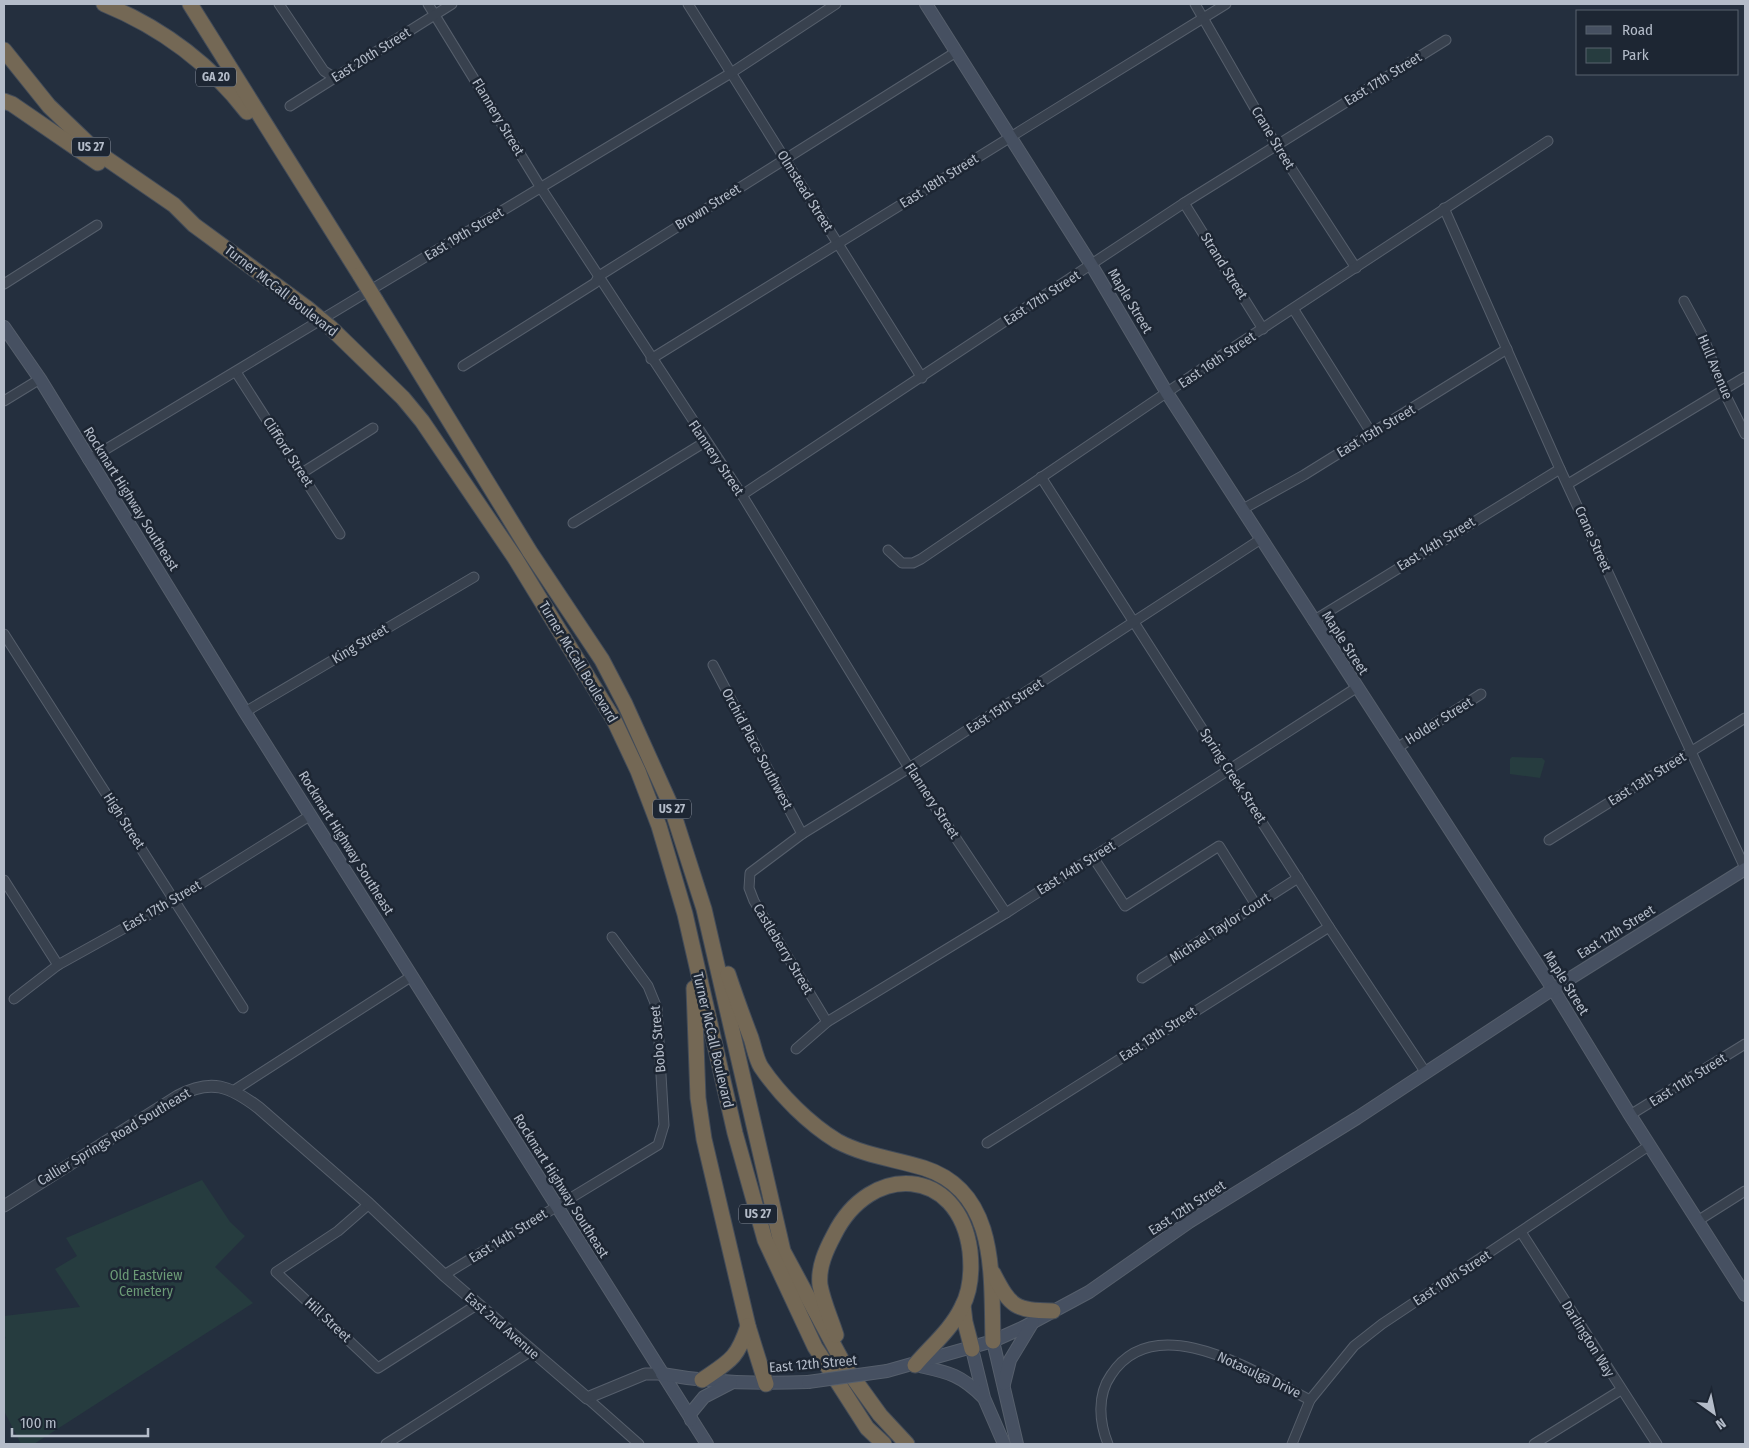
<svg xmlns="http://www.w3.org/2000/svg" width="1749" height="1448" viewBox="0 0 1749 1448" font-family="'Fira Sans Condensed',sans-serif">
  <rect width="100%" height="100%" fill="#242f3e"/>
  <!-- green -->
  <g fill="#263c3f">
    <path d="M1512,757L1542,758L1545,761L1540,778L1510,774V759Z"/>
    <path d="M202,1180L230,1222L245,1236L215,1267L253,1303L34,1444H21L4,1411V1339L6,1338L4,1335V1316L80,1307L55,1269L77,1256L66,1238Z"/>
  </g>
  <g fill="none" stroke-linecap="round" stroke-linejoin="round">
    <!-- minor casing -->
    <g stroke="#565f6c" stroke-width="11">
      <g id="minor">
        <path d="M279,4L324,71L335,78"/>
        <path d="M428,4L541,188L742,495L909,768L1006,913"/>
        <path d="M688,4L922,378"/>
        <path d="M1195,4L1276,145L1356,268"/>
        <path d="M290,106L452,4"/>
        <path d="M1184,203L1263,329"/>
        <path d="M1444,208L1560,469L1745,868"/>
        <path d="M4,284L97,225"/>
        <path d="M1684,301L1703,336L1723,390L1745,434"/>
        <path d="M1294,310L1372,434"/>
        <path d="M651,359L1226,4"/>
        <path d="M463,366L595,283L599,276L956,52"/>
        <path d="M236,372L340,534"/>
        <path d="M4,401L40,379"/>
        <path d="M88,460L731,73L836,4"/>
        <path d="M302,473L373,428"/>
        <path d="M1041,477L1329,927L1426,1073"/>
        <path d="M1568,484L1745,377"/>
        <path d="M742,495L1184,203L1446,40"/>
        <path d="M1243,509L1304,475L1507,349"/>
        <path d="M573,523L705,442"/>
        <path d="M888,550L902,563H913L921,559L1228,351L1548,141"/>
        <path d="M1313,621L1560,469"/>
        <path d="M4,634L243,1008"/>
        <path d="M713,665L802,834"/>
        <path d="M245,712L474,577"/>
        <path d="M1397,748L1481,694"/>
        <path d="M1549,840L1745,718"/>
        <path d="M1093,857L1125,906L1219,846L1256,905"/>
        <path d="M4,880L58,965"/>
        <path d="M1142,978L1298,878"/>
        <path d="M14,999L58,965L175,900L311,815"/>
        <path d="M827,1022L754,901L749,888L750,873L802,834L909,768L1261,539"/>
        <path d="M796,1049L827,1022L1006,913L1356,688"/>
        <path d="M233,1091L412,976"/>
        <path d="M1630,1115L1745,1044"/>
        <path d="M987,1143L1329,927"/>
        <path d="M369,1204L338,1231L276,1272L378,1368L478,1304"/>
        <path d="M1699,1220L1745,1191"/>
        <path d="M1521,1232L1657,1444"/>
        <path d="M444,1275L658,1145L664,1125L657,1008L648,986L612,937"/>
        <path d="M587,1398L639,1444"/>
        <path d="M386,1444L531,1351"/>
        <path d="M1108,1444C1099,1422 1097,1395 1111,1375C1156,1306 1258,1374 1310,1400"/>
        <path d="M1292,1444L1310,1400L1354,1346L1382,1324L1650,1145"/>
        <path d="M1534,1444L1621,1390"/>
      </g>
    </g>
    <!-- tertiary casing -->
    <g stroke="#565f6c" stroke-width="13">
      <path id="tertiary" d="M4,1206L178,1096C211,1078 230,1086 259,1108L369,1204L444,1275L587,1398L645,1374H662"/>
    </g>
    <!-- secondary casing -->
    <g stroke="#565f6c" stroke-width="14">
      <g id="secondary">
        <path d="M926,4L1092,266L1167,393L1553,989L1630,1115L1745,1295"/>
        <path d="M4,327L40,379L245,712L707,1444"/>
        <path d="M993,1341L1017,1444"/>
        <path d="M972,1349L984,1398L1004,1444"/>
        <path d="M915,1365C946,1372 959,1373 983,1397"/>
        <path d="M887,1371L993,1341L1024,1327L1089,1292L1189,1222L1357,1118L1553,989L1745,869"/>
        <path d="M662,1374C711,1383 759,1384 808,1382"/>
        <path d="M1004,1384L1010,1360L1033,1322"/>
        <path d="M691,1420L690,1414L704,1397L731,1383"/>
      </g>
    </g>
    <!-- motorway casing -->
    <g stroke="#434c59" stroke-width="17">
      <g id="motorway">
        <path d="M104,4C160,27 210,64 247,112"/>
        <path d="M190,4L360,275"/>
        <path d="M4,50L49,106L97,152L174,205L194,225L307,308"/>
        <path d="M4,101L12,104L98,163"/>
        <path d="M376,301L530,552L602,660L625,704L671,806L704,909L783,1251L846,1368L880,1415L907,1444"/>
        <path d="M331,328L403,398L422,421L515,558L614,720L638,771L659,826L685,914L735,1133L765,1240L815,1347L867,1428L884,1444"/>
        <path d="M728,974C735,995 743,1017 751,1038C754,1047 756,1059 761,1067C780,1095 809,1124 837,1141C865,1156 895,1159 924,1168C999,1192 991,1277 993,1341"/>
        <path d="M694,988L698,1098L704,1139L748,1326L766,1384"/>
        <path d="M993,1273C1011,1308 1015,1310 1053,1311"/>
        <path d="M963,1305L965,1322L972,1349"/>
        <path d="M836,1335C831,1319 823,1302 820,1285C818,1267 826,1250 834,1235C870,1162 959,1166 970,1251C972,1270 971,1290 962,1307C951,1330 931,1346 915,1365"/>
        <path d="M702,1380C730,1361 737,1359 748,1326"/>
      </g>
    </g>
    <!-- minor -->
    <use href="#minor" stroke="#38414e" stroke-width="9"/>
    <!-- tertiary -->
    <use href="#tertiary" stroke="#38414e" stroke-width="11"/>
    <!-- secondary -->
    <use href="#secondary" stroke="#465061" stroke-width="12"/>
    <!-- motorway -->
    <use href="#motorway" stroke="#746855" stroke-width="15"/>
    <!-- secondary-bridge casing -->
    <g stroke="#565f6c" stroke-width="14" stroke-linecap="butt">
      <path id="secondary-bridge" d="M808,1382L887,1371"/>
    </g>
    <!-- motorway-bridge casing -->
    <g stroke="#434c59" stroke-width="17" stroke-linecap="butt">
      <g id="motorway-bridge">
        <path d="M360,275L376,301"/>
        <path d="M307,308L331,328"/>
      </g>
    </g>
    <!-- secondary-bridge -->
    <use href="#secondary-bridge" stroke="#465061" stroke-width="12"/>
    <!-- motorway-bridge -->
    <use href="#motorway-bridge" stroke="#746855" stroke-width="15"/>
  </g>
  <g text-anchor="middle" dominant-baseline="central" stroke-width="5" stroke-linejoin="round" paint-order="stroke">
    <!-- shield labels -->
    <g fill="#1d2633" stroke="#878f9c" stroke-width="1">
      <rect x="196" y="67.5" width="40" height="19" rx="4"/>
      <rect x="72" y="137.5" width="38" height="19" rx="4"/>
      <rect x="653" y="799.5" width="38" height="19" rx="4"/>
      <rect x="739" y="1204.5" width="38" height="19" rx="4"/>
    </g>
    <g font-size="12" font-weight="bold" fill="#b4bcc9">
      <text x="216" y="77">GA 20</text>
      <text x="91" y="147">US 27</text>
      <text x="672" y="809">US 27</text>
      <text x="758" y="1214">US 27</text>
    </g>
    <!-- street labels -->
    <g font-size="14" fill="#b4bcc9" stroke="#1d2633">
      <text transform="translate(371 55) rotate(-32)">East 20th Street</text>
      <text transform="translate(1383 79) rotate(-32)">East 17th Street</text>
      <text transform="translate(498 117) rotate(59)">Flannery Street</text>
      <text transform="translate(1273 138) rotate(59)">Crane Street</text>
      <text transform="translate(939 181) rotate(-32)">East 18th Street</text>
      <text transform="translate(805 191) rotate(58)">Olmstead Street</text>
      <text transform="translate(708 207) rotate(-32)">Brown Street</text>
      <text transform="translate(464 234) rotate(-31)">East 19th Street</text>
      <text transform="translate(1224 266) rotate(58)">Strand Street</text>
      <text transform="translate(281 291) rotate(38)">Turner McCall Boulevard</text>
      <text transform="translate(1042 298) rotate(-33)">East 17th Street</text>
      <text transform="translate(1130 301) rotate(59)">Maple Street</text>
      <text transform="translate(1217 360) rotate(-34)">East 16th Street</text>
      <text transform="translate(1715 367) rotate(67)">Hull Avenue</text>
      <text transform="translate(1376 431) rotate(-31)">East 15th Street</text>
      <text transform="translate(288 452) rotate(57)">Clifford Street</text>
      <text transform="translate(716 458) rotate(56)">Flannery Street</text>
      <text transform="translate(131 499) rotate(58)">Rockmart Highway Southeast</text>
      <text transform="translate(1593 539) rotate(66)">Crane Street</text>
      <text transform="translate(1436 544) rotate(-32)">East 14th Street</text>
      <text transform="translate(1345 643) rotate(57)">Maple Street</text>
      <text transform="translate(360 644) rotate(-31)">King Street</text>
      <text transform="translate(578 662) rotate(59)">Turner McCall Boulevard</text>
      <text transform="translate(1005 706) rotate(-33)">East 15th Street</text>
      <text transform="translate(1439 721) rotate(-32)">Holder Street</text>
      <text transform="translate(757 749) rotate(62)">Orchid Place Southwest</text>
      <text transform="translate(1233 776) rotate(57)">Spring Creek Street</text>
      <text transform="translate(1647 779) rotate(-32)">East 13th Street</text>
      <text transform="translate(932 801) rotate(57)">Flannery Street</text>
      <text transform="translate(124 821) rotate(57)">High Street</text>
      <text transform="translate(346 843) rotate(58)">Rockmart Highway Southeast</text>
      <text transform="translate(1076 868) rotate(-32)">East 14th Street</text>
      <text transform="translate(162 906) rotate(-30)">East 17th Street</text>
      <text transform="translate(1220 928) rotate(-33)">Michael Taylor Court</text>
      <text transform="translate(1616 932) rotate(-32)">East 12th Street</text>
      <text transform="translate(783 949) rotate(59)">Castleberry Street</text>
      <text transform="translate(1566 983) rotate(58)">Maple Street</text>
      <text transform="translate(1158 1034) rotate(-33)">East 13th Street</text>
      <text transform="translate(658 1039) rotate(-95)">Bobo Street</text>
      <text transform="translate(713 1040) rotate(77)">Turner McCall Boulevard</text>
      <text transform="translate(1688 1080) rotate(-32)">East 11th Street</text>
      <text transform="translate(114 1137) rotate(-31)">Callier Springs Road Southeast</text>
      <text transform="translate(561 1186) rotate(58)">Rockmart Highway Southeast</text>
      <text transform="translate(1187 1208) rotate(-33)">East 12th Street</text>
      <text transform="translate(508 1236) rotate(-32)">East 14th Street</text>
      <text transform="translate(1452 1278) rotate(-33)">East 10th Street</text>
      <text transform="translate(328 1320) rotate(43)">Hill Street</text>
      <text transform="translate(502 1326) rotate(41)">East 2nd Avenue</text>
      <text transform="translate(1588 1339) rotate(58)">Darlington Way</text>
      <text transform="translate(813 1364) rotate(-5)">East 12th Street</text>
      <text transform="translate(1259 1375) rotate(25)">Notasulga Drive</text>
    </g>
    <!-- park labels -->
    <g font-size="14" fill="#6b9a76" stroke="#1d2633">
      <text x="146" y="1275">Old Eastview<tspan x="146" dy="16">Cemetery</tspan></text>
    </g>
  </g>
  <!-- border -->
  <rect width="1749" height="1448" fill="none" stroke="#b4bcc9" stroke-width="10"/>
  <!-- legend -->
  <rect x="1576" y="10" width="162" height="65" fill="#1d2633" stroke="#59626f"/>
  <rect x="1586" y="26" width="25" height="8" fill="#465061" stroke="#59626f"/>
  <text x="1622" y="35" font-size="15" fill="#b4bcc9">Road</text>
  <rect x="1586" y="48" width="25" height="15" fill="#263c3f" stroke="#59626f"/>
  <text x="1622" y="60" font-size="15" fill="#b4bcc9">Park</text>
  <!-- north arrow -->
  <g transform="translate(1714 1413) rotate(147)" stroke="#1d2633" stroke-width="4" paint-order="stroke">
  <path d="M0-4L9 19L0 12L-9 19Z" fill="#b4bcc9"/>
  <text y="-8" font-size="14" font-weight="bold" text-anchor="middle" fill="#b4bcc9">N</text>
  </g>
  <!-- scale -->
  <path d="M12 1428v8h136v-8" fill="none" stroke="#b4bcc9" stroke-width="2.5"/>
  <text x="20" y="1428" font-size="15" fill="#b4bcc9" stroke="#1d2633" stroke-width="4" paint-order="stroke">100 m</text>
</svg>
